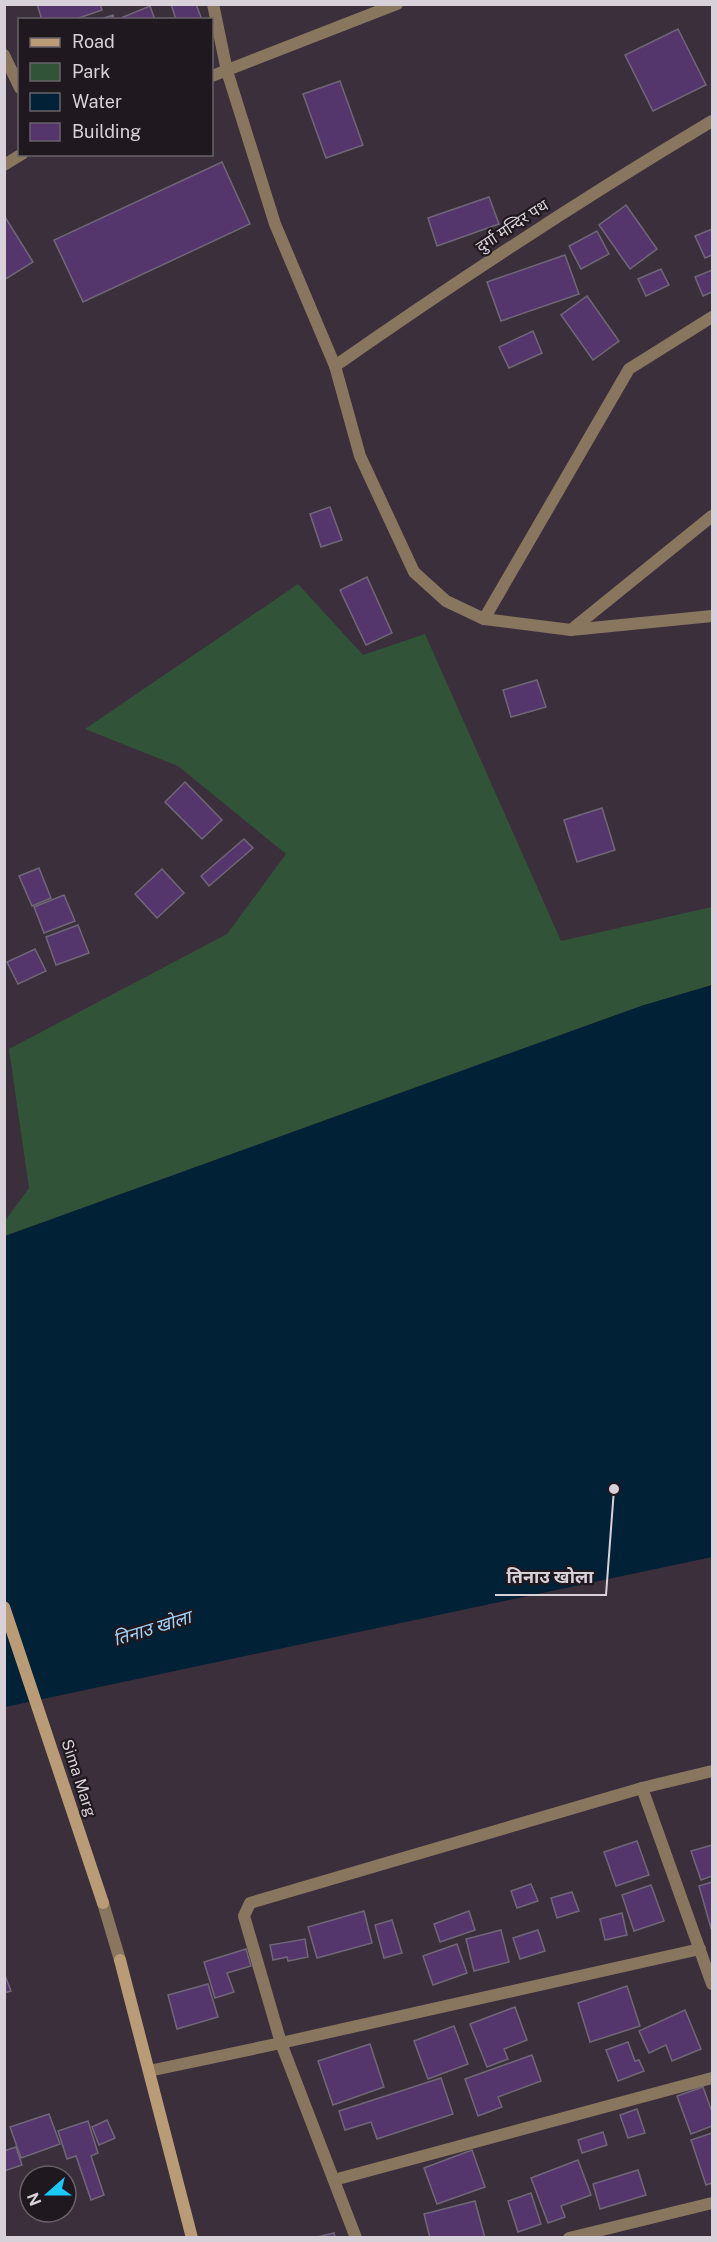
<svg xmlns="http://www.w3.org/2000/svg" width="717" height="2242" viewBox="0 0 717 2242" font-family="'Public Sans','Noto Sans Devanagari',sans-serif">
  <rect width="100%" height="100%" fill="#3b2f3c"/>
  <!-- green -->
  <path fill="#315438" d="M298,584L363,655L425,634L561,941L712,907V985L641,1006L5,1236V1221L29,1188L9,1049L227,934L286,854L178,766L85,729Z"/>
  <!-- water -->
  <path fill="#002136" d="M712,985V1557L5,1707V1236L641,1006Z"/>
  <!-- building -->
  <g fill="#55366c" stroke="#6f6777" stroke-width="1.5">
    <path d="M37,4H100L102,10L73,20H42Z"/>
    <path d="M171,4H196L202,20H176Z"/>
    <path d="M150,6L155,20H125L123,17Z"/>
    <path d="M113,15L114,20H98Z"/>
    <path d="M678,29L706,85L653,111L625,55Z"/>
    <path d="M340,81L363,145L326,158L303,94Z"/>
    <path d="M222,162L250,224L83,302L54,240Z"/>
    <path d="M489,197L499,224L437,246L428,218Z"/>
    <path d="M626,205L657,249L630,269L599,225Z"/>
    <path d="M5,217L33,262L4,280V217Z"/>
    <path d="M712,229V255L705,258L695,236Z"/>
    <path d="M597,231L609,254L581,269L569,246Z"/>
    <path d="M565,255L579,294L501,321L487,282Z"/>
    <path d="M661,269L669,285L646,296L638,279Z"/>
    <path d="M712,270V292L703,296L695,277Z"/>
    <path d="M587,296L619,341L593,360L561,315Z"/>
    <path d="M533,331L542,353L509,368L499,347Z"/>
    <path d="M330,507L342,540L321,547L310,514Z"/>
    <path d="M367,577L392,633L366,645L340,590Z"/>
    <path d="M537,680L546,707L511,717L503,690Z"/>
    <path d="M185,782L222,820L202,839L165,802Z"/>
    <path d="M602,808L615,850L577,862L564,820Z"/>
    <path d="M244,839L253,848L209,886L201,876Z"/>
    <path d="M39,868L51,898L32,906L19,876Z"/>
    <path d="M162,869L184,893L157,918L135,894Z"/>
    <path d="M64,895L75,921L44,933L34,907Z"/>
    <path d="M78,925L89,953L56,965L46,937Z"/>
    <path d="M35,949L46,971L18,984L7,962Z"/>
    <path d="M637,1841L649,1875L616,1886L604,1852Z"/>
    <path d="M712,1845V1876L701,1880L691,1851Z"/>
    <path d="M712,1882V1927L711,1928L699,1886Z"/>
    <path d="M531,1884L538,1901L517,1908L511,1891Z"/>
    <path d="M651,1885L664,1921L634,1931L622,1895Z"/>
    <path d="M572,1892L579,1911L557,1918L551,1898Z"/>
    <path d="M364,1911L372,1943L317,1958L308,1927Z"/>
    <path d="M469,1911L475,1930L440,1942L434,1924Z"/>
    <path d="M622,1913L627,1935L605,1940L600,1919Z"/>
    <path d="M392,1920L402,1953L384,1958L375,1925Z"/>
    <path d="M501,1930L509,1962L474,1971L466,1939Z"/>
    <path d="M538,1930L545,1951L520,1959L513,1938Z"/>
    <path d="M305,1939L308,1957L288,1961L287,1957L273,1960L270,1945Z"/>
    <path d="M457,1944L467,1973L433,1985L423,1956Z"/>
    <path d="M246,1949L251,1966L227,1973L234,1992L215,1998L204,1962Z"/>
    <path d="M4,1973L11,1991L4,1993Z"/>
    <path d="M208,1984L218,2017L177,2029L168,1995Z"/>
    <path d="M627,1986L640,2026L590,2042L578,2003Z"/>
    <path d="M515,2007L527,2040L504,2049L508,2059L487,2067L470,2024Z"/>
    <path d="M685,2010L701,2049L672,2061L666,2045L649,2053L639,2031Z"/>
    <path d="M454,2026L468,2064L428,2079L414,2041Z"/>
    <path d="M628,2042L635,2061L639,2060L644,2071L618,2081L606,2050Z"/>
    <path d="M370,2044L384,2087L333,2105L318,2061Z"/>
    <path d="M532,2055L541,2081L498,2097L502,2107L478,2116L465,2079Z"/>
    <path d="M441,2078L453,2114L377,2139L371,2122L345,2130L339,2111Z"/>
    <path d="M703,2087L712,2112V2126L691,2134L677,2096Z"/>
    <path d="M637,2109L645,2133L628,2138L620,2115Z"/>
    <path d="M49,2114L60,2144L21,2158L10,2127Z"/>
    <path d="M107,2120L115,2138L99,2145L92,2127Z"/>
    <path d="M88,2121L98,2153L91,2156L104,2195L91,2200L76,2156L67,2159L58,2131Z"/>
    <path d="M603,2132L607,2145L582,2153L578,2140Z"/>
    <path d="M712,2133V2183L706,2185L691,2140Z"/>
    <path d="M16,2147L22,2165L4,2171V2151Z"/>
    <path d="M472,2150L485,2187L437,2204L424,2168Z"/>
    <path d="M578,2160L591,2195L561,2206L565,2217L548,2223L531,2178Z"/>
    <path d="M638,2170L646,2195L600,2209L593,2184Z"/>
    <path d="M68,2183L73,2202L66,2204V2184Z"/>
    <path d="M531,2193L541,2224L518,2232L508,2201Z"/>
    <path d="M475,2201L485,2238H430L424,2214Z"/>
    <path d="M334,2233L335,2238H313Z"/>
  </g>
  <g fill="none" stroke-linecap="round" stroke-linejoin="round">
    <!-- street -->
    <g stroke="#89765e" stroke-width="12">
      <path d="M213,4L227,71L275,224L335,366L360,456L414,572L446,601L484,619L571,630L712,616"/>
      <path d="M4,55L20,88"/>
      <path d="M212,76L397,4"/>
      <path d="M4,165L22,154"/>
      <path d="M335,366C458,280 583,198 712,121"/>
      <path d="M484,619L629,369L712,317"/>
      <path d="M571,630L712,516"/>
      <path d="M642,1788L712,1984"/>
      <path d="M103,1903L120,1960"/>
      <path d="M149,2071L281,2043L244,1916L250,1903L642,1788L712,1771"/>
      <path d="M334,2180L712,2078"/>
      <path d="M356,2238L281,2043L700,1949"/>
      <path d="M569,2238L712,2203"/>
    </g>
    <!-- secondary -->
    <g stroke="#b99b75" stroke-width="12">
      <path d="M4,1607L103,1903"/>
      <path d="M120,1960L192,2238"/>
    </g>
  </g>
  <g text-anchor="middle" dominant-baseline="central" stroke-width="4.5" stroke-linejoin="round" paint-order="stroke">
    <!-- street labels -->
    <g font-size="16" fill="#d9d1d9" stroke="#1f191f">
      <text transform="translate(512 226) rotate(-33)">दुर्गा मन्दिर पथ</text>
      <text transform="translate(79 1778) rotate(72)">Sima Marg</text>
    </g>
    <!-- water labels -->
    <g font-size="18" font-style="italic" fill="#a2d3f9" stroke="#1f191f">
      <text transform="translate(152 1628) rotate(-17)">तिनाउ खोला</text>
    </g>
  </g>
  <!-- callouts -->
  <path fill="none" stroke="#d9d1d9" stroke-width="2" d="M614 1489L606 1595H495"/>
  <circle fill="#d9d1d9" stroke="#1f191f" stroke-width="2" cx="614" cy="1489" r="6"/>
  <g font-size="18" text-anchor="middle" font-weight="bold" fill="#d9d1d9" stroke="#1f191f" stroke-width="4.5" stroke-linejoin="round" paint-order="stroke">
    <text x="550" y="1583">तिनाउ खोला</text>
  </g>
  <!-- border -->
  <rect width="717" height="2242" fill="none" stroke="#d9d1d9" stroke-width="12"/>
  <!-- legend -->
  <rect x="18" y="18" width="195" height="138" fill="#1f191f" stroke="#696369" stroke-width="1.5"/>
  <rect x="30" y="38" width="30" height="9" fill="#b99b75" stroke="#696369" stroke-width="1.5"/>
  <text x="72" y="48" font-size="18" fill="#d9d1d9">Road</text>
  <rect x="30" y="63" width="30" height="18" fill="#315438" stroke="#696369" stroke-width="1.5"/>
  <text x="72" y="78" font-size="18" fill="#d9d1d9">Park</text>
  <rect x="30" y="93" width="30" height="18" fill="#002136" stroke="#696369" stroke-width="1.5"/>
  <text x="72" y="108" font-size="18" fill="#d9d1d9">Water</text>
  <rect x="30" y="123" width="30" height="18" fill="#55366c" stroke="#696369" stroke-width="1.5"/>
  <text x="72" y="138" font-size="18" fill="#d9d1d9">Building</text>
  <!-- north arrow -->
  <g transform="translate(48 2194) rotate(249)"><circle r="28" fill="#1f191f" stroke="#696369" stroke-width="1.5"/>
  <path d="M0-4.5L10 22L0 15L-10 22Z" fill="#18cafc"/>
  <text y="-9" font-size="16" font-weight="bold" text-anchor="middle" fill="#d9d1d9">N</text>
  </g>
</svg>
